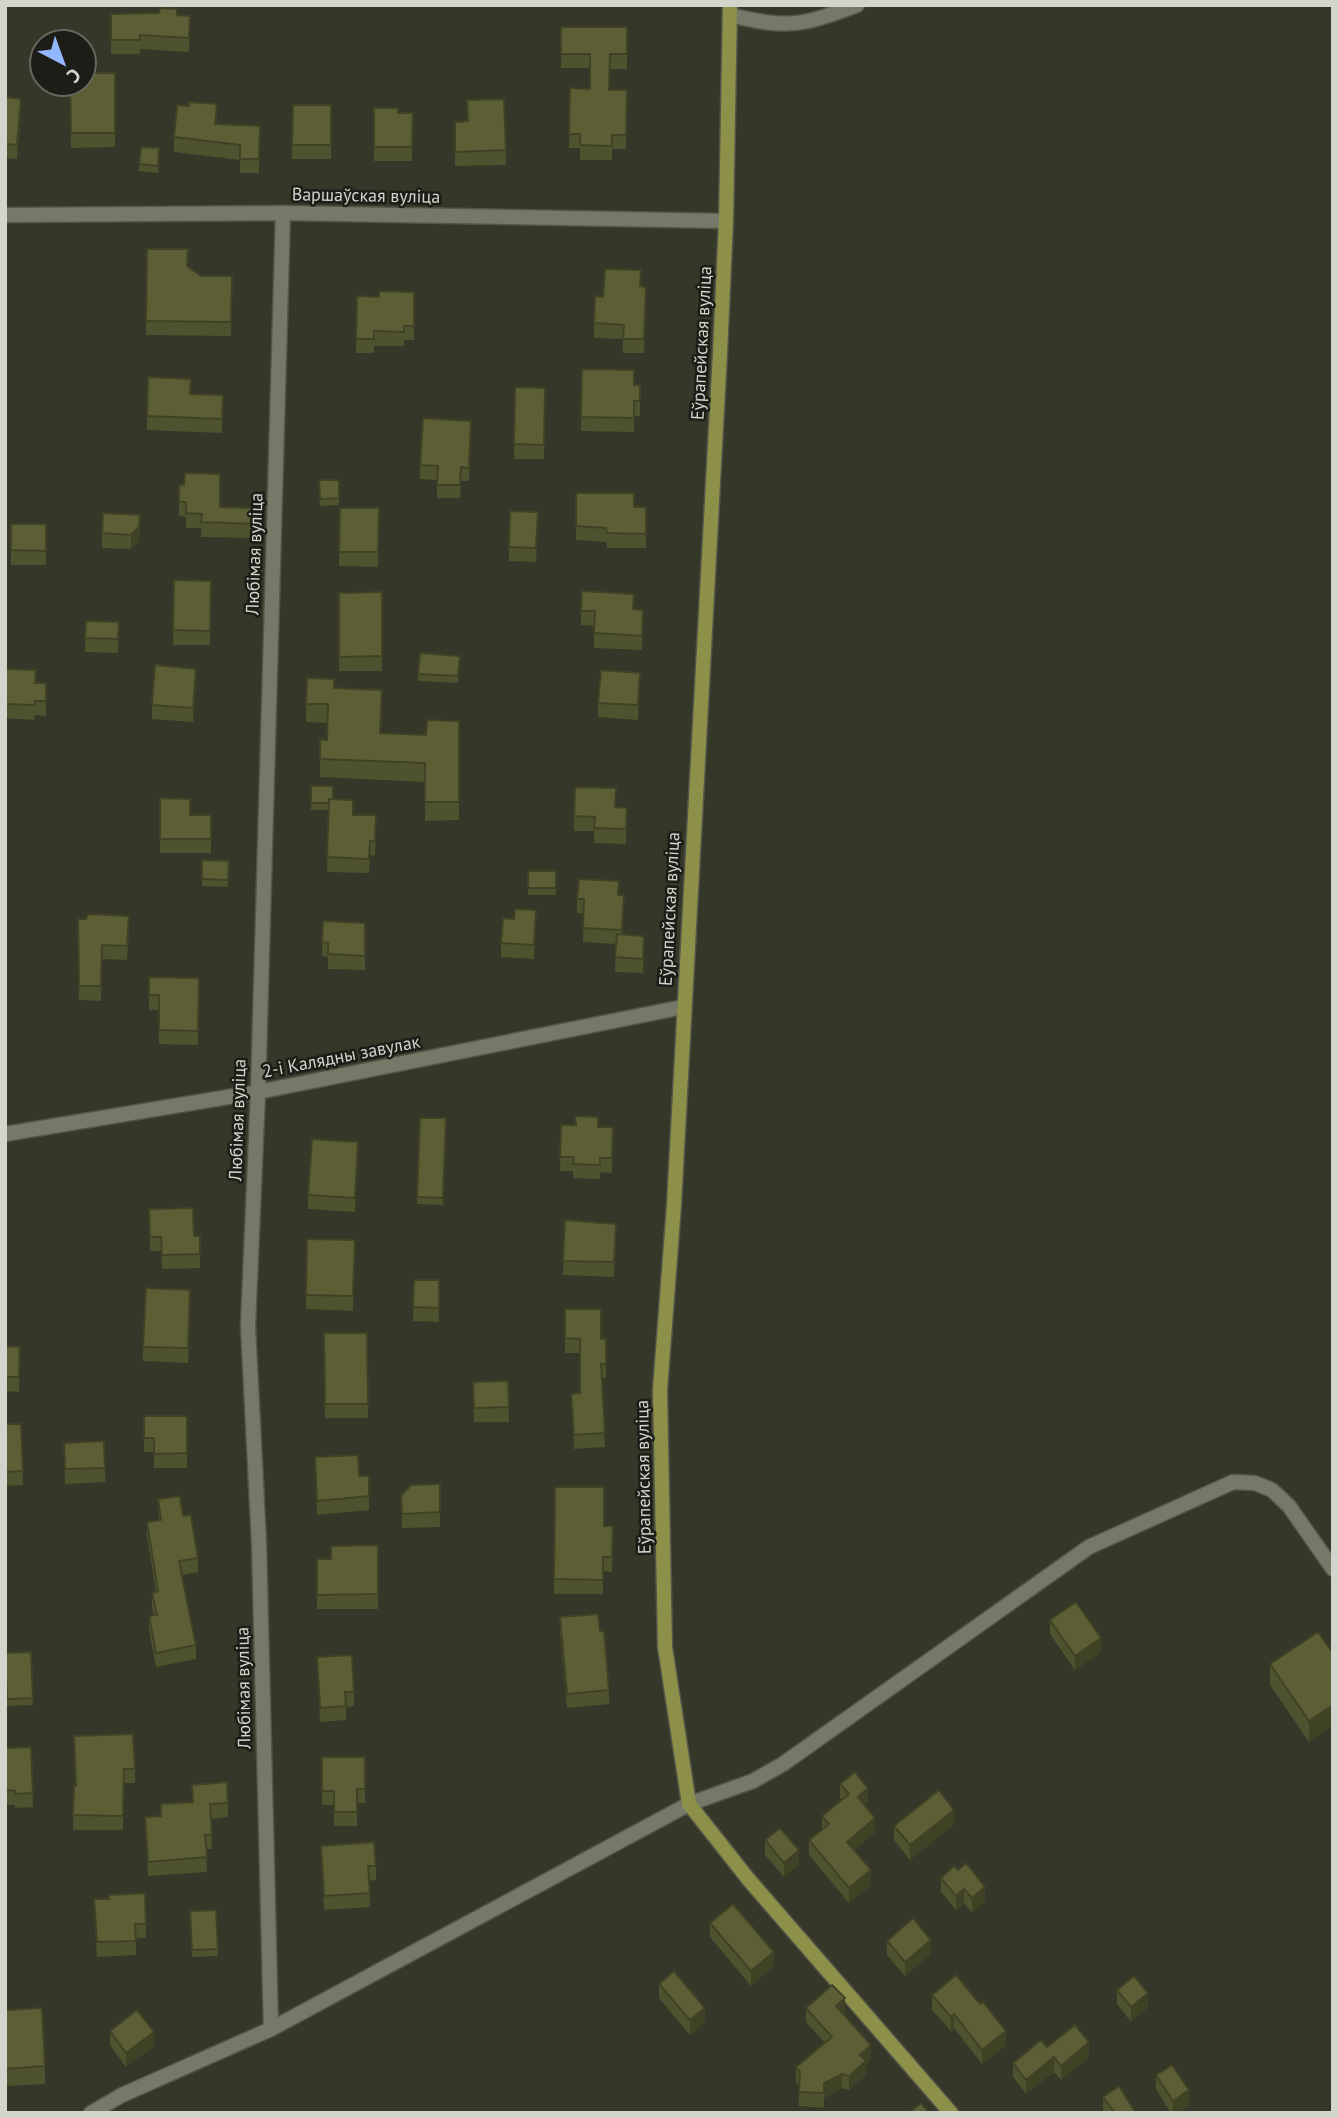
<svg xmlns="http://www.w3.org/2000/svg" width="1338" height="2118" viewBox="0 0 1338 2118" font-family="'PT Sans',sans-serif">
  <rect width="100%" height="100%" fill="#353728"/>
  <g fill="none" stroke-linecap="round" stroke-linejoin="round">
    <!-- street casing -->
    <g stroke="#545548" stroke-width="17">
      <g id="street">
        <path d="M730,15C787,29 802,26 857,5"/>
        <path d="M5,215L283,213L726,221"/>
        <path d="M5,1134L258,1092L683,1007"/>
        <path d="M271,2029L259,1543L248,1326L258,1092L283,213"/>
        <path d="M91,2113L122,2095L271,2029L689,1804L753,1781L783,1764L1089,1547L1233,1482L1255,1483L1272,1490L1289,1506L1333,1569"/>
      </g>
    </g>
    <!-- secondary casing -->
    <g stroke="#545548" stroke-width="17">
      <path id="secondary" d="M730,5L726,221L720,353L674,1205L660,1390L665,1647L689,1804L749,1880L951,2113"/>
    </g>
    <!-- street -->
    <use href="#street" stroke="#777968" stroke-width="14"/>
    <!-- secondary -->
    <use href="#secondary" stroke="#8c9049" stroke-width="14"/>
  </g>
  <!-- wall -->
  <g fill="#4f522e">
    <path d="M111,14L177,15L190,30L189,52L140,49V54H111Z"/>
    <path d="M561,27H627V69H610L609,90H627L626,149H612V160H580V148H569L570,88L590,89V68H561Z"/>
    <path d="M115,73V147L71,148L70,84Z"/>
    <path d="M5,97L21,113L17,159L5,158Z"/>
    <path d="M504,99L506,165L455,166V122L467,121Z"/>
    <path d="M293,105H331V159H292Z"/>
    <path d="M374,108L398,113H413L412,161H374Z"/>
    <path d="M217,118L216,124L260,126L259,173H240V160L174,152V137Z"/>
    <path d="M159,155L158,173L139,171V164Z"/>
    <path d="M147,249L188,266L201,276H232L231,336L146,335Z"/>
    <path d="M641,286L646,301L644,353H623V339L594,338V323L603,297Z"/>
    <path d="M414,292V340H404V346H374V353H356L357,296L379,297Z"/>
    <path d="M582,369L634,385L640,399V416H634V432L581,431Z"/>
    <path d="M515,387L545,388L544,459H514Z"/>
    <path d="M191,394L223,395L222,433L147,430V416Z"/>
    <path d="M471,434L469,481H461L460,498H437V480L420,479V465Z"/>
    <path d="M319,480H339V505L320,506Z"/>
    <path d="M179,485L220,507L257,508V538L201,537V528H186V517L179,516Z"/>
    <path d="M576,493L634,507H646V548H607L606,542L576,540Z"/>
    <path d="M340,508H379L378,567L339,566Z"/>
    <rect x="11" y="524" width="35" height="41"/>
    <path d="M538,526L536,562L509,561V547Z"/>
    <path d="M140,529L139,541L131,549L102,548V533Z"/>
    <path d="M174,580L211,581L210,645H173Z"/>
    <path d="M382,592V671H339V593Z"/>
    <path d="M634,609L643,624L642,650L594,648V626L581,625V611Z"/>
    <path d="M86,621L119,622L118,653L85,652Z"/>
    <path d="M460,656L458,683L418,681V674Z"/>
    <path d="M5,682L46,683V716L35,715L34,720L5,718Z"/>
    <path d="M196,683L193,722L152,719V705Z"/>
    <path d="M640,687L638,720L598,717V703Z"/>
    <path d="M334,689L382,709L381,733L426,735L459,721V820L425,821V782L320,777V739L327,740L328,723L306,722V704Z"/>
    <path d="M311,786L333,800L353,815H376L375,856L370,855L369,873L327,872L329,810H311Z"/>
    <path d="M160,798L190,815H211V853H160Z"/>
    <path d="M616,807L627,808L626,844L594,843V831H574V816Z"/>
    <path d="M202,860L229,861L228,887L202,886Z"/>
    <rect x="528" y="871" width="28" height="24"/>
    <path d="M619,895L624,909L622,935L644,950L643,973L615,972L616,944L583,942L584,914L577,913V899Z"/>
    <path d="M78,919L129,930L127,960L102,959L101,1001L79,1000Z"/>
    <path d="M323,921L365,956V970L328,969V957L322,956Z"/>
    <path d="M536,925L534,959L501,957V943Z"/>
    <path d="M149,977L199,978L198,1045L159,1044V1010H149Z"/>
    <path d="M420,1118H446L443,1205L417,1204Z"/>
    <path d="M561,1125L613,1127L612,1173L600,1172V1179L573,1178V1171H560Z"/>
    <path d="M358,1156L355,1212L308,1209V1195Z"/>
    <path d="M149,1209L194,1236H200V1268L162,1269L161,1251H150Z"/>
    <path d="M565,1220L616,1238L614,1277L563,1275Z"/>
    <path d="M307,1239L355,1240L353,1311L306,1309Z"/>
    <path d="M414,1280H439V1322L413,1321Z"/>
    <path d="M190,1304L188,1363L143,1361V1347Z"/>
    <path d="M565,1309L601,1339H606V1378H602L605,1447L574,1449L571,1394L580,1393V1353H565Z"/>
    <path d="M324,1333H367L368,1418H325Z"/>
    <path d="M5,1346L20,1347L19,1392L5,1391Z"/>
    <path d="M508,1381L509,1422H474L473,1382Z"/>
    <path d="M144,1416H187V1468H154V1452H144Z"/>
    <path d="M5,1424H21L23,1485L5,1486Z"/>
    <path d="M64,1443L105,1468V1482L65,1484Z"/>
    <path d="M315,1457L359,1476L369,1496V1510L317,1515Z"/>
    <path d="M440,1484V1527L402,1528L401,1496Z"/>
    <path d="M555,1487L604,1526H613L612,1572L603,1571V1594H554Z"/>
    <path d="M158,1499L183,1516L198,1558V1572L182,1575L196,1645V1659L156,1667L149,1630V1616L154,1615L152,1607V1593L156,1592L147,1536V1522L159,1520Z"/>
    <path d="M378,1545V1609H317V1559H331Z"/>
    <path d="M560,1617L600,1631L609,1690V1704L567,1708L560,1631Z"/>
    <path d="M1050,1620L1101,1652L1075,1670L1050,1634Z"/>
    <path d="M1318,1632L1309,1742L1270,1685V1664Z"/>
    <path d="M31,1652L33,1705L7,1706L5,1674Z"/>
    <path d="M317,1657L354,1692V1706L346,1707V1720L320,1722Z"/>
    <path d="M74,1736L135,1769V1783H124L123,1830H73L74,1786H76Z"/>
    <path d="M31,1747L33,1807L15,1808V1805H5V1748Z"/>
    <path d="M322,1757H365V1803H357V1826H334V1805H322Z"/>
    <path d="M840,1784L868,1802L865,1805L875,1832L854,1850L871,1885L849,1903L809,1855V1840L822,1830V1816L842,1800L840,1798Z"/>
    <path d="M192,1785L228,1803V1817L211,1819L212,1849H206L207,1872L148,1876L145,1817L161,1816V1804L192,1802Z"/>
    <path d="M954,1824L910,1860L894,1840V1826Z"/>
    <path d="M765,1840L799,1864L784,1877L765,1855Z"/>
    <path d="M321,1846L376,1866V1880L369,1881L370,1907L324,1910Z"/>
    <path d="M941,1878L985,1901L972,1913L964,1903L956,1910L941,1892Z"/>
    <path d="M145,1893L146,1938H136V1955L97,1957L94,1913V1899H109Z"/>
    <path d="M216,1910L218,1956L192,1957L190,1911Z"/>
    <path d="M710,1923L774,1966L751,1986L710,1937Z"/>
    <path d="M887,1941L931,1954L905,1976L887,1955Z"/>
    <path d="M659,1984L705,2022L690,2035L659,1998Z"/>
    <path d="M1117,1990L1148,2007L1131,2022L1117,2004Z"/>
    <path d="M932,1995L1006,2045L982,2064L954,2028L951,2031L932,2010Z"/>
    <path d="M806,2008L845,2013L843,2014L871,2060L866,2064V2075L849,2090L842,2088L824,2098V2108L799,2106V2085L796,2082V2067L825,2043L806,2022Z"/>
    <path d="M5,2010L45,2066V2084L5,2086Z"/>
    <path d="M110,2031L154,2046L126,2067L110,2045Z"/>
    <path d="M1047,2047L1089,2057L1061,2080L1054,2072L1026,2094L1013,2077V2063Z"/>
    <path d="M1156,2075L1189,2105L1177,2113H1171L1156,2089Z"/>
    <path d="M1103,2097L1136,2113H1105L1103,2110Z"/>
  </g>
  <!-- shaded-wall -->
  <g fill="#404226">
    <path d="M21,99V113L17,159V145Z"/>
    <path d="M140,515L139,541L131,549V535Z"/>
    <path d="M196,669V683L193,722V708Z"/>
    <path d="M640,673V687L638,720V705Z"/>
    <path d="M536,910V925L534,959V945Z"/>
    <path d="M358,1142V1156L355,1212V1198Z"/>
    <path d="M1101,1638V1652L1075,1670V1656Z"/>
    <path d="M1333,1705V1726L1309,1742V1721Z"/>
    <path d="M868,1788V1802L858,1811V1797Z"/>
    <path d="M954,1810V1824L910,1860V1845Z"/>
    <path d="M875,1818V1832L847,1856V1842Z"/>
    <path d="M799,1850V1864L784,1877V1863Z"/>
    <path d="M871,1870V1885L849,1903V1888Z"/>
    <path d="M985,1887V1901L972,1913V1898Z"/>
    <path d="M964,1889V1903L956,1910V1896Z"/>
    <path d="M931,1940V1954L905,1976V1962Z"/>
    <path d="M774,1952V1966L751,1986V1971Z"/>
    <path d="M1148,1993V2007L1131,2022V2007Z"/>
    <path d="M845,1998V2013L836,2020V2006Z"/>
    <path d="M705,2008V2022L690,2035V2020Z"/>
    <path d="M954,2014V2028L951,2031V2017Z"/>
    <path d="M1006,2031V2045L982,2064V2050Z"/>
    <path d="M154,2032V2046L126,2067V2053Z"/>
    <path d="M1089,2042V2057L1061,2080V2066Z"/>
    <path d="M871,2045V2060L866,2064V2075L849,2090V2076L860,2055Z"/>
    <path d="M1054,2057V2072L1026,2094V2080Z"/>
    <path d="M842,2074V2088L824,2098V2108V2083Z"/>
    <path d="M1189,2090V2105L1177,2113H1173V2101Z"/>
  </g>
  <!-- building -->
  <g fill="#5c5f36" stroke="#404226" stroke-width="2">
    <path d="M160,8L177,9V15L190,16L189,38L140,35V40H111V14L159,13Z"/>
    <path d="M561,27H627V54H610L609,90H627L626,135H612V146L580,145V134H569L570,88L590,89V54H561Z"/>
    <path d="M84,73H115V133H71L70,84H84Z"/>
    <path d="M5,97L21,99L17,145L5,144Z"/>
    <path d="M504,99L506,150L455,152V122L468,121L467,100Z"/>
    <path d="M189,102L217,104L215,124L260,126L259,159H240V145L174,137L177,105L189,106Z"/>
    <path d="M293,105H331V145H292Z"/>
    <path d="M374,108H398V113H413L412,147H374Z"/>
    <path d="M141,147L159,148L158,166L139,164Z"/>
    <path d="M147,249H188L187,266L201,276H232L231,322L146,321Z"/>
    <path d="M605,269L641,270L640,286L646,287L644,339H623L624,325L594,323L595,296L603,297Z"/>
    <path d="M379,291L414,292V326H404V332L374,331V339H356L357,296L379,297Z"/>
    <path d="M582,369L634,370V385H640V401H634V418L581,417Z"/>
    <path d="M148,377L191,379L190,394L223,395L222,419L147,416Z"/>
    <path d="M515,387L545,388L544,445L514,444Z"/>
    <path d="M423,418L471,421L469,468L461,467L460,485H437L438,466L420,465Z"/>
    <path d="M185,473L220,474V507L257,508V524L201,522L202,514L186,513V502H179V485H184Z"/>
    <path d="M319,480H339V498L320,499Z"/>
    <path d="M576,493H634V507H646V534L607,533L606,528L576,526Z"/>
    <path d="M340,508H379L378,552H339Z"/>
    <path d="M510,511L538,512L536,548L509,547Z"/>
    <path d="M103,513L140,515L139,527L131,535L102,533Z"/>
    <path d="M11,524H46V551L11,550Z"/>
    <path d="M174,580L211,581L210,631L173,630Z"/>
    <path d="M582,591L634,594L633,609L643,610L642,636L594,633L595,611H581Z"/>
    <path d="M382,592V656L339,657V593Z"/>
    <path d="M86,621L119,622L118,639L85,638Z"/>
    <path d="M420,653L460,656L458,676L418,674Z"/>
    <path d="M155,665L196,669L193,708L152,705Z"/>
    <path d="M6,669L36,670L35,683H46V701H35L34,705L5,704Z"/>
    <path d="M601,670L640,673L638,705L598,703Z"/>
    <path d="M307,678L334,679V688L382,690L380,733L426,735L427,720L459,721V802H425V763L320,759V739L327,740L328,704H306Z"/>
    <path d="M311,786H333V800L329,799V803H311Z"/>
    <path d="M575,787L616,788L615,807L627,808L626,829L594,828L595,817L574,816Z"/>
    <path d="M160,798L190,799V815H211V839H160Z"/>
    <path d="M329,799L353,800V815H376L375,841H370L369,859L327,857Z"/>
    <path d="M202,860L229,861L228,880L202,879Z"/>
    <rect x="528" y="871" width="28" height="17"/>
    <path d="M579,879L619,881L618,895H624L622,930L583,928L584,899H577Z"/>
    <path d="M515,909L536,910L534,945L501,943L503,918L514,919Z"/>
    <path d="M88,914L129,916L127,946L102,945L101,986H79L78,919H86Z"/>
    <path d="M323,921L365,923V956L328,954V943L322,942Z"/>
    <path d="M617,934L644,936L643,959L615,957Z"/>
    <path d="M149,977L199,978L198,1031L159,1030V995H149Z"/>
    <path d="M575,1116L598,1117V1127H613L612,1158H600V1165L573,1164L574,1157H560L561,1125H576Z"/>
    <path d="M420,1118H446L443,1198L417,1197Z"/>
    <path d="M312,1139L358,1142L355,1198L308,1195Z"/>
    <path d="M193,1208L194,1236H200V1254L162,1255L161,1237H150L149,1209Z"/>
    <path d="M565,1220L616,1224L614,1262L563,1261Z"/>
    <path d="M307,1239L355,1240L353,1296L306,1295Z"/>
    <path d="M414,1280H439V1308L413,1307Z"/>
    <path d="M146,1288L190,1290L188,1348L143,1347Z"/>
    <path d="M565,1309H601V1339H606V1364H601L605,1433L574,1435L571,1394L580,1393V1339L565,1338Z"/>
    <path d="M324,1333H367L368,1404H325Z"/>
    <path d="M5,1346L20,1347L19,1377H5Z"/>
    <path d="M508,1381L509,1407L474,1408L473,1382Z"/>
    <path d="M144,1416H187V1453L154,1454V1438H144Z"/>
    <path d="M5,1424H21L23,1471L5,1472Z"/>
    <path d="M104,1441L105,1468L65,1469L64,1443Z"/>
    <path d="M358,1455L359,1476H369V1496L317,1501L315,1457Z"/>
    <path d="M440,1484V1512L402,1514L401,1496L411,1485Z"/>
    <path d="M555,1487H604V1526H613L612,1557H603V1580L554,1579Z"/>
    <path d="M180,1496L183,1516L191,1515L198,1558L179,1561L196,1645L156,1653L149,1616L157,1615L152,1593L158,1591L147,1522L161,1520L158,1499Z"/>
    <path d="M378,1545V1594L317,1595V1559H331V1546Z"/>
    <path d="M1076,1602L1101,1638L1075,1656L1050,1620Z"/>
    <path d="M598,1614L600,1631H604L609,1690L567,1694L560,1617Z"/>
    <path d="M1318,1632L1333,1653V1705L1309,1721L1270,1664Z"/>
    <path d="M31,1652L33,1698L7,1699L5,1653Z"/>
    <path d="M352,1655L354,1692H345L346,1706L320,1708L317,1657Z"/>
    <path d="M133,1734L135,1769H124L123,1816L73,1815L74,1786H76L74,1736Z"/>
    <path d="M31,1747L33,1793L15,1794V1791L5,1790V1748Z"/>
    <path d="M322,1757H365V1789H357V1812H334V1791H322Z"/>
    <path d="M855,1772L868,1788L858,1797L875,1818L847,1842L871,1870L849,1888L809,1840L829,1824L822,1816L849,1794L840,1784Z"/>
    <path d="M227,1782L228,1803L210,1804L212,1835H205L207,1857L148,1862L145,1817L161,1816V1804L193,1802L192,1785Z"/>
    <path d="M939,1790L954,1810L910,1845L894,1826Z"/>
    <path d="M780,1828L799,1850L784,1863L765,1840Z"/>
    <path d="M374,1842L376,1866H368L370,1893L324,1896L321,1846Z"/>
    <path d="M966,1863L985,1887L972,1898L964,1889L956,1896L941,1878L954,1866L958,1870Z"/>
    <path d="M145,1893L146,1924H135L136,1941L97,1942L94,1899H109V1895Z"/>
    <path d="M733,1904L774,1952L751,1971L710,1923Z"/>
    <path d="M216,1910L218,1949L192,1950L190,1911Z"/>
    <path d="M913,1918L931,1940L905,1962L887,1941Z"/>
    <path d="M674,1971L705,2008L690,2020L659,1984Z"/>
    <path d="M956,1975L980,2004L983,2002L1006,2031L982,2050L954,2014L951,2017L932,1995Z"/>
    <path d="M1134,1976L1148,1993L1131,2007L1117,1990Z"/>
    <path d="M832,1985L845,1998L836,2006L871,2045L860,2055L866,2061L849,2076L842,2074L824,2083V2093L799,2092L800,2072L796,2067L832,2037L806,2008Z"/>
    <path d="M42,2008L45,2066L5,2069V2010Z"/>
    <path d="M137,2010L154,2032L126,2053L110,2031Z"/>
    <path d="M1075,2025L1089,2042L1061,2066L1054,2057L1026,2080L1013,2063L1041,2040L1047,2047Z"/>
    <path d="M1172,2065L1189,2090L1173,2101L1156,2075Z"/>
    <path d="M1119,2086L1136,2113H1115L1103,2097Z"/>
    <path d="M921,2103L929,2113H909Z"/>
  </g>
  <g text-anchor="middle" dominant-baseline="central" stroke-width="5" stroke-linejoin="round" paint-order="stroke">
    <!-- street labels -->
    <g font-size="18" fill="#d3d4cb" stroke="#1d1d17">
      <text transform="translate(366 195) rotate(1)">Варшаўская вуліца</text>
      <text transform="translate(701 343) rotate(-87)">Еўрапейская вуліца</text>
      <text transform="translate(254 554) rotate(-88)">Любімая вуліца</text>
      <text transform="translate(669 909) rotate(-87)">Еўрапейская вуліца</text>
      <text transform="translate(341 1056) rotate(-11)">2-і Калядны завулак</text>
      <text transform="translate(237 1120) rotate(-88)">Любімая вуліца</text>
      <text transform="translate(643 1477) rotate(-91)">Еўрапейская вуліца</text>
      <text transform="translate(243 1688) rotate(-91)">Любімая вуліца</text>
    </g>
  </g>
  <!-- border -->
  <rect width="1338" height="2118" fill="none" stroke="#d3d4cb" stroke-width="14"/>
  <!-- north arrow -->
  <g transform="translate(63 63) rotate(139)"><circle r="33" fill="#1d1d17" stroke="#66665f" stroke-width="2"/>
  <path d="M0-5L12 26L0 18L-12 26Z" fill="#92b7fd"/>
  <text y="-10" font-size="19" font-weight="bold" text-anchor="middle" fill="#d3d4cb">С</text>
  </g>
</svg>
